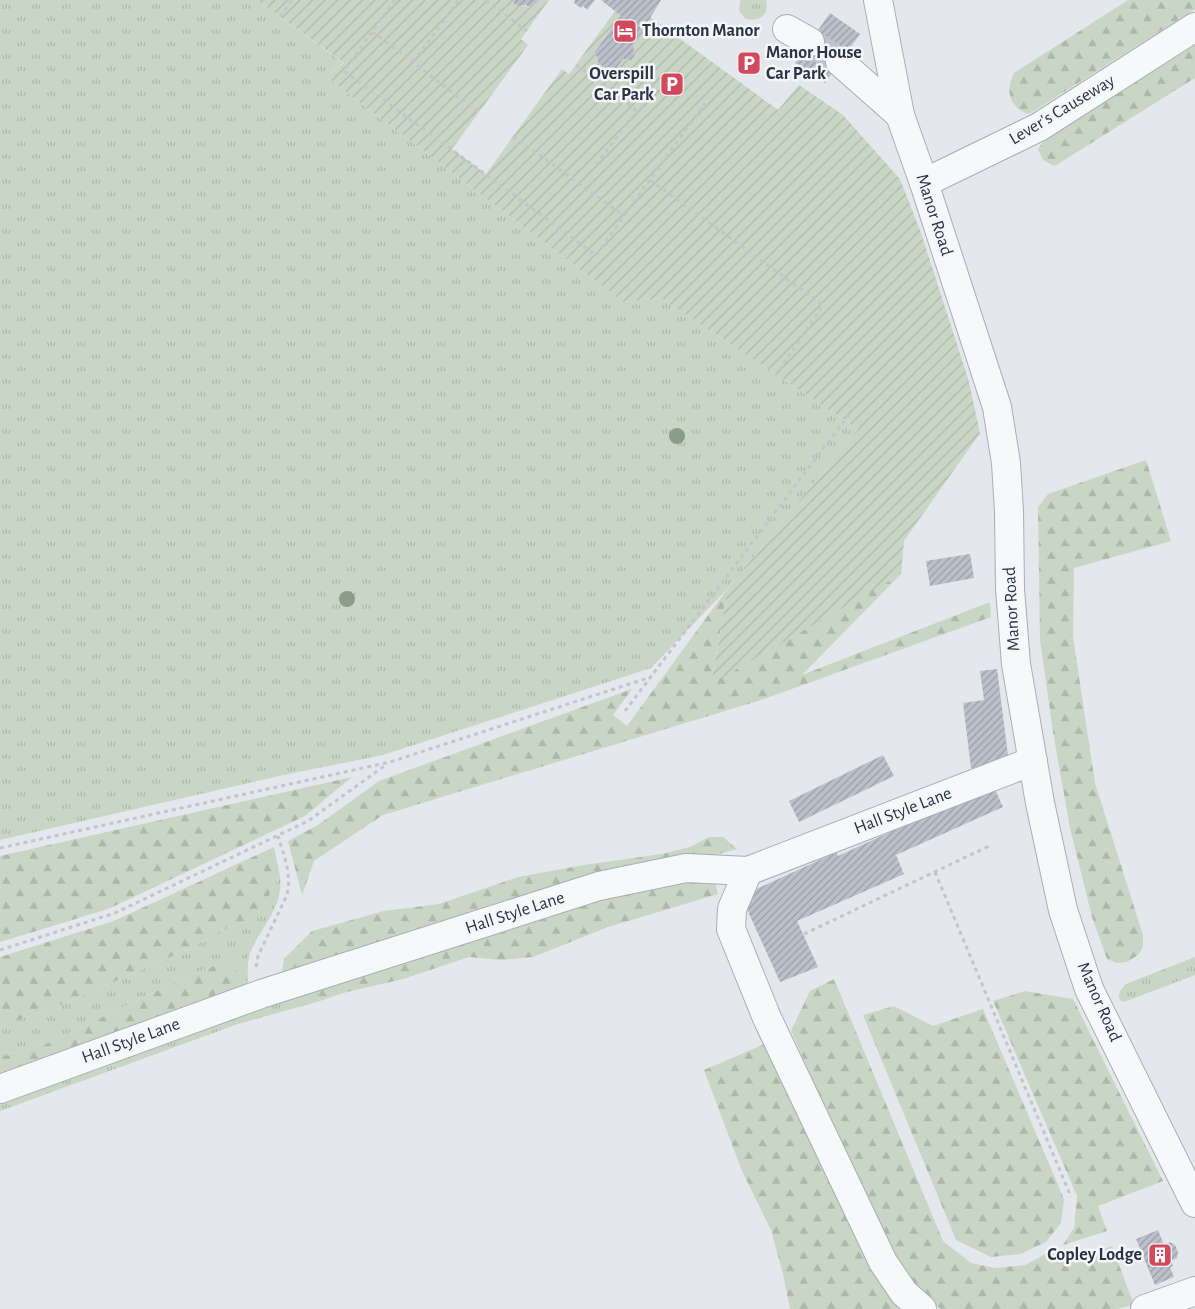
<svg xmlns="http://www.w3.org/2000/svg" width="1195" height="1309" viewBox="0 0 1195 1309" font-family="'Alegreya Sans',sans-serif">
  <defs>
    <pattern id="grass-tufts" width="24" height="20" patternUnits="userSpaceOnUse" patternTransform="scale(1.25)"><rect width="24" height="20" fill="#c9d6c5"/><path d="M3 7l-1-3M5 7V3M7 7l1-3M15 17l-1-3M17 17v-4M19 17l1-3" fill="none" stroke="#adb8ab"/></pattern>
    <pattern id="forest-firs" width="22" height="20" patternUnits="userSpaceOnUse" patternTransform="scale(1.25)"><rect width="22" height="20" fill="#c9d6c5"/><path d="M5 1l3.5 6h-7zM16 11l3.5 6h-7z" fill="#adb8ab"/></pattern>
    <pattern id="garden-furrows" width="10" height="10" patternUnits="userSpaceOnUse" patternTransform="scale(1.25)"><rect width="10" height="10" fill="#c9d6c5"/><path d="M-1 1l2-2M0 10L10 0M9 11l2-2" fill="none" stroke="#adb8ab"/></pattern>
    <pattern id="building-hatch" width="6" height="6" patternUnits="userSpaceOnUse" patternTransform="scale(1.25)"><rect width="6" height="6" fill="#bbc0ca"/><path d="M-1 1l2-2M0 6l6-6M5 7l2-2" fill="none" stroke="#989da6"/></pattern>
  </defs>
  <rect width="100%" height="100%" fill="#e4e7ec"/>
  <!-- grass -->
  <g fill="url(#grass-tufts)">
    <path d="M0,0H257L343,63L326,77L623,302L661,298L858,429L728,588L651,668L383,755L288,774L0,840Z"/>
    <path d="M740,0H766C770,14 760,22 746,19L739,11Z"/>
    <path d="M280,876C284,909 259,928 249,956C247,965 248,975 248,984L232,964H218L154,992L49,1043L0,1057V1027L65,1003L193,947L222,930L250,921L264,906L273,887Z"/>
    <path d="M1195,957V975L1124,1002L1120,1000C1117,993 1121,989 1126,984Z"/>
    <path d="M316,986L320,1001L238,1024L0,1111V1099Z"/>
  </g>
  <!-- forest -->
  <g fill="url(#forest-firs)">
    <path d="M1128,0H1195V9L1029,114C1009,108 1005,91 1014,73Z"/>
    <path d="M1195,42V78L1058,164L1054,166L1043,160L1038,149L1044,140L1051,134Z"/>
    <path d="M1146,460L1171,541L1074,568L1073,637L1095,783L1143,935V947L1138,955L1127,962L1117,963L1107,959L1092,917L1070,828L1053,732L1040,639L1038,507L1048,494Z"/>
    <path d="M901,574L802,675L990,602L991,617L761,700L383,815L314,861L302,895L288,841L318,825L379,781L632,689L613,715L627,726L728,588L711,683Z"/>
    <path d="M352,777L305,816L108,909L0,942V856Z"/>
    <path d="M709,837H723L737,849L281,977L284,959L312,931L384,911L439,904L518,877L584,865L662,854L690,847Z"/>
    <path d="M274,847L280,876L273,887L264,906L250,921L222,930L193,947L65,1003L0,1027V957L114,921Z"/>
    <path d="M685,880L715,883L718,894L608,927L533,957L501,960L469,957L403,979L343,993L320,1001L316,986L600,897Z"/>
    <path d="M218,964H232L248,984L0,1076V1057L49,1043L154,992Z"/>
    <path d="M834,979L943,1241L971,1263L995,1268L1025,1265L1049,1252L1069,1262L1112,1246L1134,1305L1117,1309H941C919,1296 904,1272 889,1252L791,1031L810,991Z"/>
    <path d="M1025,991L1073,999L1163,1181L1098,1206L1107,1231L1063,1245L1074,1228L1077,1196L993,1001Z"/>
    <path d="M894,1006L933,1026L983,1009L1064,1199L1061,1223L1046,1242L1020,1254L991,1257L956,1240L863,1015Z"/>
    <path d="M769,1042L903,1309H790L783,1274L771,1230L742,1171L704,1070Z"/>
  </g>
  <!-- garden -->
  <path fill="url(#garden-furrows)" d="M257,0H513L514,4C520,7 525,5 531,8L537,0H549L521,39L528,45L452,149L486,174L562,69L569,74L615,11L621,16L594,53L597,56L598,62L605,68L611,67L615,70L623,59L631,60L635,55L633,46L650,17L778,110L799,85L843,115L900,179L921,233L945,307L969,382L980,433L904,541L901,574L711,684L728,588L858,429L661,298L623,302L326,77L344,63Z"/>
  <!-- building -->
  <g fill="url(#building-hatch)">
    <path d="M513,0H537L531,8L526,5L519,6L514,4Z"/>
    <path d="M574,0H595L587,10L583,6L581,8L574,3L575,1Z"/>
    <path d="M601,0H661L633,46L635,55L631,60L623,59L615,70L611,67L605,68L598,62L597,56L594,53L621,16Z"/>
    <path d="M830,13L860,34L825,83L795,63Z"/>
    <path d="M970,554L974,578L930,586L926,561Z"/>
    <path d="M997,669L1009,763L971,768L963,703L984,700L980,671Z"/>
    <path d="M883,755L894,776L799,822L789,801Z"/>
    <path d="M993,785L1003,807L896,855L904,874L797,921L818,967L780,982L741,896L837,852L838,856Z"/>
    <path d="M1158,1230L1164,1245L1170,1242L1175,1245L1178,1252L1177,1258L1171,1261L1173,1266L1170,1267L1174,1277L1155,1285L1136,1239Z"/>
  </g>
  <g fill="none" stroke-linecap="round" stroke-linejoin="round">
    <!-- minor-tunnel -->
    <path stroke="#bfc3cb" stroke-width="28" stroke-dasharray="28 14" stroke-linecap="butt" d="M810,42L840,62"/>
    <!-- minor casing -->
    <g stroke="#a9aeb7" stroke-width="30">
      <g id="minor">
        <path d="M878,0L900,115L924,183L997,407L1006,463L1009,511L1010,589L1016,664L1040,803L1063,910L1089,989L1195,1203"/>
        <path d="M787,29L810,42"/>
        <path d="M840,62L900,115"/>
        <path d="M924,183L1039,127L1195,27"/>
        <path d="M748,871L732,909L731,929L767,1018L883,1262L904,1293L922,1309"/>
        <path d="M0,1089L261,994L599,886L686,868L748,871L1033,761"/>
        <path d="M1145,1309L1195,1291"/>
      </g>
    </g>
    <!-- path -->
    <g stroke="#c2c5cb" stroke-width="3" stroke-dasharray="4 4" stroke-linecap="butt">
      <path d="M395,0L344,71L596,255L705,103"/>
      <path d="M486,0L527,31"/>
      <path d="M280,17L292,0"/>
      <path d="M372,32L392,46L479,113"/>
      <path d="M413,62L459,0"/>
      <path d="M576,65L618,95L638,112"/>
      <path d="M513,136L624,216"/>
      <path d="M596,165L622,130L653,94"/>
      <path d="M650,180L823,305L776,375"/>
      <path d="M625,711L851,412"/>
      <path d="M0,848L390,762L651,677"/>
      <path d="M935,872L1071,1197"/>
      <path d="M804,934L989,846"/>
      <path d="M0,950L115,913L308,821L387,764"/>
      <path d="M256,967L258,956L286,897C293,877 284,856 278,836"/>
    </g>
    <!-- minor -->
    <use href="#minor" stroke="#f7f8fa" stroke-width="28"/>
  </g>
  <!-- trees -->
  <g fill="#899d89">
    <circle cx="677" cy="436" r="8"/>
    <circle cx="347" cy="599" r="8"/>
  </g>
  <!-- icons -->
  <defs>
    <g id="hotel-square" transform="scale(1.25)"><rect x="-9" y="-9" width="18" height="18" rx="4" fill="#d1495b" stroke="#f4f6f9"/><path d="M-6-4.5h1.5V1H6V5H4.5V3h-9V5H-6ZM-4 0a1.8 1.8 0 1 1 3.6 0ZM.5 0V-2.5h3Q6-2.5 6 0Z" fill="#fff"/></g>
    <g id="parking-square" transform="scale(1.25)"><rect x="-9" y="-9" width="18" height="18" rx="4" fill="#d1495b" stroke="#f4f6f9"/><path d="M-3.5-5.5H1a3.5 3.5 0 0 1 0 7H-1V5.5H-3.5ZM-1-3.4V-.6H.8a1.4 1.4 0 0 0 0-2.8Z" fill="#fff"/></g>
    <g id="building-square" transform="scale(1.25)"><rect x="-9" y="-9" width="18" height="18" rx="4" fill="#d1495b" stroke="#f4f6f9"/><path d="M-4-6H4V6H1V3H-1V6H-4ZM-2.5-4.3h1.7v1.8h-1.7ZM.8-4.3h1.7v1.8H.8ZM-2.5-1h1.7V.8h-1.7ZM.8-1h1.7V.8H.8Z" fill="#fff"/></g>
  </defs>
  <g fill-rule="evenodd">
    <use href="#hotel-square" x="625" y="31"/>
    <use href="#parking-square" x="749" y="63"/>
    <use href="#parking-square" x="672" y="84"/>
    <use href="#building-square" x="1160" y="1255"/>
  </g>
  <g text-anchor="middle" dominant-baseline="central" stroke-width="5" stroke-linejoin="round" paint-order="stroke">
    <!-- poi labels -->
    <g font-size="18" font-weight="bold" fill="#2b3445" stroke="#f4f6f9" text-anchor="start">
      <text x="642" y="31">Thornton Manor</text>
      <text x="766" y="53">Manor House<tspan x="766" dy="21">Car Park</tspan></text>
      <text x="654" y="74" text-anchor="end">Overspill<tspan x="654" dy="21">Car Park</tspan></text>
      <text x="1142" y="1255" text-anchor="end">Copley Lodge</text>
    </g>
    <!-- street labels -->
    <g font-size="18" fill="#2b3445" stroke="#f4f6f9">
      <text transform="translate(1062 110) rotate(-31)">Lever's Causeway</text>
      <text transform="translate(934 215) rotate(72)">Manor Road</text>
      <text transform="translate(1012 609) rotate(-93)">Manor Road</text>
      <text transform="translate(903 811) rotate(-21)">Hall Style Lane</text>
      <text transform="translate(515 913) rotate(-18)">Hall Style Lane</text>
      <text transform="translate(1099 1002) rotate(66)">Manor Road</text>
      <text transform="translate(131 1041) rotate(-20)">Hall Style Lane</text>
    </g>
  </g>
</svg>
